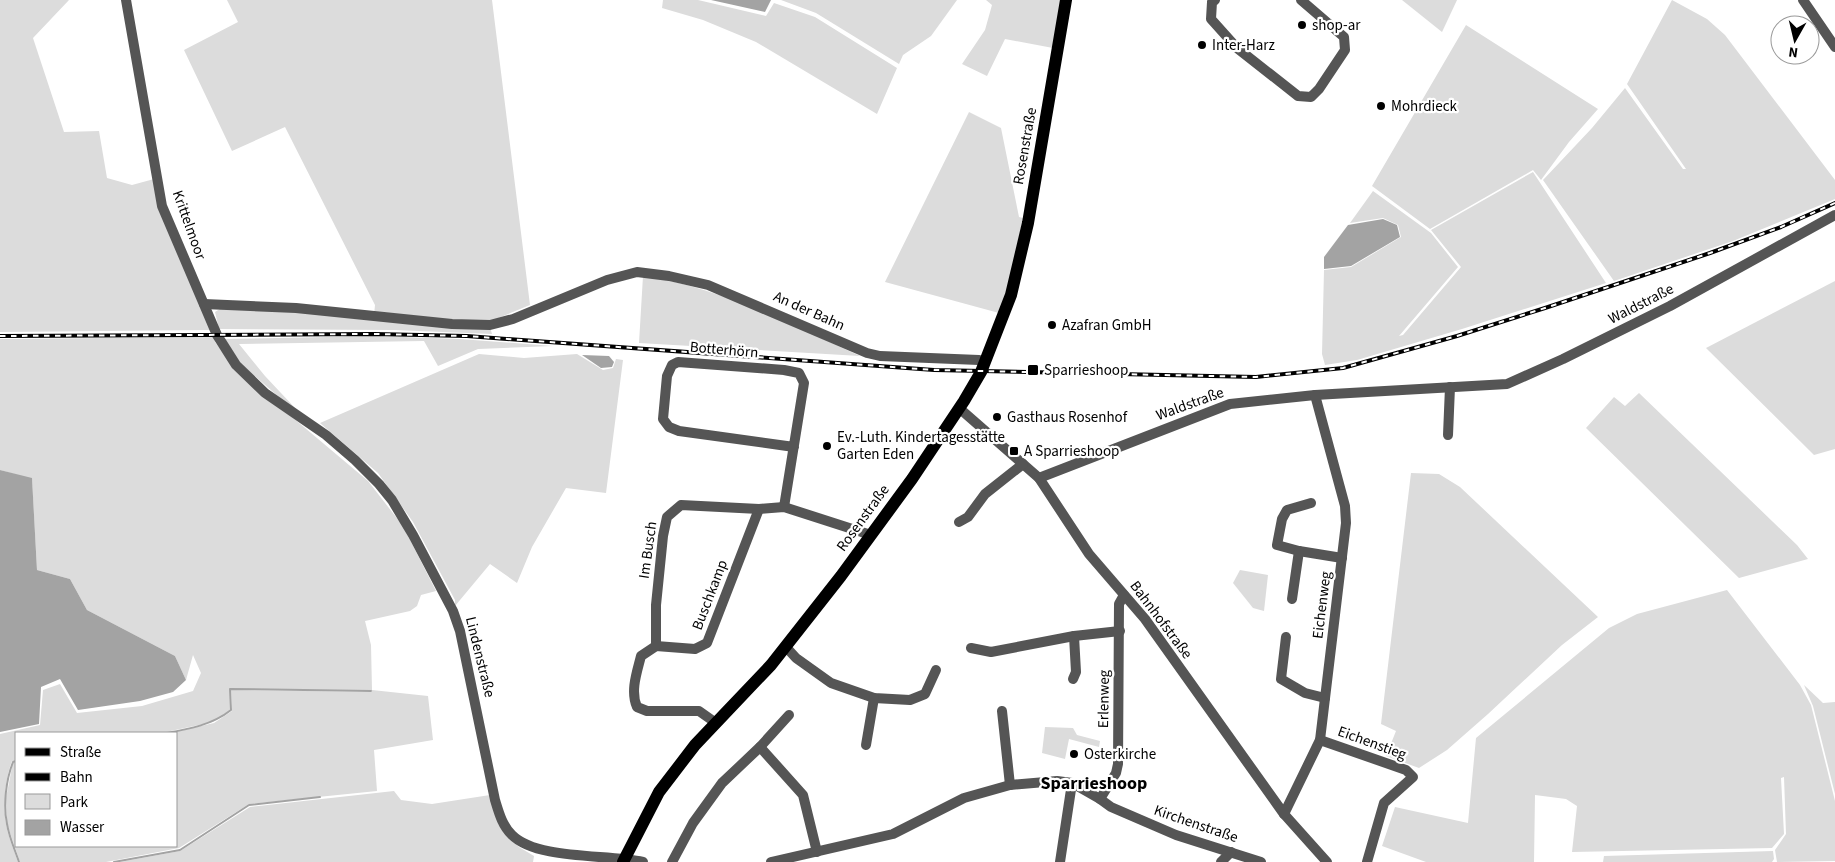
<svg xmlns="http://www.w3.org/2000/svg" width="1835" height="862" viewBox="0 0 1835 862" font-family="'Source Sans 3',sans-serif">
  <rect width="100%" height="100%" fill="#fff"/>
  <!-- green -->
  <g fill="#dcdcdc">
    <path d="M0,0H69L33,38L64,132L99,131L107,178L132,185L154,179L211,330L0,332Z"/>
    <path d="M227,0H492L530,305L491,321H451L374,315L375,305L285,127L232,151L184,50L238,22Z"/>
    <path d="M663,0H698L766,16L774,3L815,17L897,68L877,114L756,42L703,20L662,8Z"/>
    <path d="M781,0H957L931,36L903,55L899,64L816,13Z"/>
    <path d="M986,0H1061L1053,48L1005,39L987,76L962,64L985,30L992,5Z"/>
    <path d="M1402,0H1457L1442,32Z"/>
    <path d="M1672,0L1707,19L1725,35L1835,180V199L1733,241L1614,281L1543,180L1592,128L1625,88L1683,169H1686L1627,84Z"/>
    <path d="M1466,25L1598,109L1569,142L1541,180L1533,170L1430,229L1372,186Z"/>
    <path d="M969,112L1001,128L1019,217L1023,218L1007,292L999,313L885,282Z"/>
    <path d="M1533,172L1606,283L1462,329L1357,360L1325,365L1322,354L1324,270L1351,267L1401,237L1398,225L1383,218L1350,223L1373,191L1431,233L1458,267L1399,336L1403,335L1461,267L1431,230Z"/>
    <path d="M643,276C720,287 789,324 860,356L639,343Z"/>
    <path d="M1835,281V449L1814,455L1706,348Z"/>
    <path d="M223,307L490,327L492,334L394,330L219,329L215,312Z"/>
    <path d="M375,336L460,339L553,346L478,349L438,366L424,341L239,344L265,376L296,409L288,405L240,363L225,339Z"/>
    <path d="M214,337L215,342L235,369L368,481L403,526L436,591L421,595L417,606L410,611L365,621L371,645L372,690L428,696L433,740L374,750L377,791L249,804L179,848L106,862H20L7,824L6,798L13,762H16V846H176V733H171L214,723L232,711L231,690L372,692V691L230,689V710L213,722L161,733H16V761H12C5,779 3,804 6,824C8,837 14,850 18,862H0V734L40,725L43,690L60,684L77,713L142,706L193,691L201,673L193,655L186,680L175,656L87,610L70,579L37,570L32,479L0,470V339Z"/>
    <path d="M479,354L524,358L577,354L603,370L613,368L616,359L623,360L606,493L566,488L532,547L517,583L490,564L455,606V600L413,522L378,473L320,423Z"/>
    <path d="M1639,393L1797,545L1808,559L1739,578L1586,428L1614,397L1625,406Z"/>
    <path d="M1411,473L1439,474L1460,487L1598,617L1562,645L1488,714L1447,750L1419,768L1386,756L1396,731L1381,724Z"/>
    <path d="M1240,570L1268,575L1264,611L1253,608L1233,583Z"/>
    <path d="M1727,590L1800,685L1811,705L1835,801V861L1777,862L1775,850L1786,834L1784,777L1781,778L1784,834L1772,848L1572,852L1577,806L1566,799L1535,795L1534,862H1426L1382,846L1395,807L1468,823L1476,738L1609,628L1637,614Z"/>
    <path d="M1804,685L1823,703L1835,702V794L1813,706Z"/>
    <path d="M1045,727L1073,728L1077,735L1100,741L1099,747L1069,739L1065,759L1042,753Z"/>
    <path d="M394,791L401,800L432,804L490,795L499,825L519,847L534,856L533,862H120L180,851L250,807Z"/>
    <path d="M1773,851L1774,859L1772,862H1603L1604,856Z"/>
  </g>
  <!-- water -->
  <g fill="#a3a3a3">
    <path d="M711,0H771L765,12Z"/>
    <path d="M1383,219L1397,225L1400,237L1351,266L1324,269V257L1348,225Z"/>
    <path d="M582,355L609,356L614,362L612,367L601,368Z"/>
    <path d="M0,470L32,478L37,570L70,579L87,610L175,656L186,680L173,692L140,701L78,710L60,679L41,687L39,724L0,732Z"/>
  </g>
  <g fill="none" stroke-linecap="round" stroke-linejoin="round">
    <!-- stream -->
    <g stroke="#a3a3a3" stroke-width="2">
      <path d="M166,733C189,729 212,725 231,710L230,689L371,691"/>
      <path d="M16,761L13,762C6,780 3,805 7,824C9,837 15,850 19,862"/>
      <path d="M114,862L180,850L249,805L320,797"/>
    </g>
    <!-- minor -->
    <g stroke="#555" stroke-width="10">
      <path d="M126,0L162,206L217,335L236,365L265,393L326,435L355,460L379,484L392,500L413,535L453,611L460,631L495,800C499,813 502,825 512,835C537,860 607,854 643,862"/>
      <path d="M1215,0L1212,2L1211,19L1237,48L1298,96L1311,97L1319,89L1345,50L1344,37L1301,0"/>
      <path d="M1803,0L1835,47"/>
      <path d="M204,304L296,308L452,324L490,325L513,319L607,280L637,272L669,276L708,285L867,353L880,356L979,360L985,362"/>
      <path d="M959,408L1039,478L1089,554L1145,619L1284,814L1327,862"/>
      <path d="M1448,435L1450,387"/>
      <path d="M1039,478L1230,404L1315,395L1507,384L1563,359L1670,306L1835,215"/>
      <path d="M1311,503L1287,510L1282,519L1277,545L1299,551L1342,558"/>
      <path d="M784,507L804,383L799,373L784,370L678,362L672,365L667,376L663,419L669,427L679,431L794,447"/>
      <path d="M959,522L968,517L985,494L1023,464"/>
      <path d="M1292,599L1299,551"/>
      <path d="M1286,637L1281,679L1305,693L1325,698"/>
      <path d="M656,646L695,649L707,643L759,509"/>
      <path d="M786,647L796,658L831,683L874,698L910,700L925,694L936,670"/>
      <path d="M971,648L991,652L1074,636L1120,631"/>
      <path d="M1073,679L1076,672L1074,636"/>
      <path d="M1002,711L1010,785"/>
      <path d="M716,723L699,711H647L637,707C630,691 637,672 641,656L656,646V605L663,536L667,517L681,505L759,509L784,507L871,535"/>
      <path d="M1320,740L1406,770L1413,777L1384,803L1367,862"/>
      <path d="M866,745L874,698"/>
      <path d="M760,747L789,715"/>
      <path d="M1100,799L1116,773L1118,764L1119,604L1124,595"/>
      <path d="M1284,814L1320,740L1346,523L1345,506L1315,395"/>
      <path d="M672,862L693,823L722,783L760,747L803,795L817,852"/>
      <path d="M771,862L893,834L964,798L1010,785L1057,781L1072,783L1100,799L1111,807L1176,835L1261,862"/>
      <path d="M1060,862L1072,783"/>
      <path d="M1221,862L1231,852"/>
    </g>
    <!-- major -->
    <path stroke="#000" stroke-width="12" d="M623,862L659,792L695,745L771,665L841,576L912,479L964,401L981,372L1011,295L1028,223L1066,0"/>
    <!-- rail casing -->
    <g stroke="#000" stroke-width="4">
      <path id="rail" d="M0,336L374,334L467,336L934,370L1256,377L1343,368L1457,336L1545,308L1710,253L1781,227L1835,203"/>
    </g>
    <!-- rail -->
    <use href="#rail" stroke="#fff" stroke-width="2" stroke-dasharray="5.5" stroke-linecap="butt"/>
  </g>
  <!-- markers -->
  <g fill="#000" stroke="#fff" stroke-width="2">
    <circle cx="1302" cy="25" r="5"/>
    <circle cx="1202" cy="45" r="5"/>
    <circle cx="1381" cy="106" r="5"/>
    <circle cx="1052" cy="325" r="5"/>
    <rect x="1027" y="364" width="12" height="12" rx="2.5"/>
    <circle cx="997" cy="417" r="5"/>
    <circle cx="827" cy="446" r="5"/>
    <rect x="1009" y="446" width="10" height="10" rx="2.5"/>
    <circle cx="1074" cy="754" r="5"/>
  </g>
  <g text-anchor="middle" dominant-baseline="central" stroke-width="4.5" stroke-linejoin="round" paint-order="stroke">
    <!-- poi labels -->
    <g font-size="15" fill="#000" stroke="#fff" text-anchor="start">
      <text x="1312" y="25">shop-ar</text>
      <text x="1212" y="45">Inter-Harz</text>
      <text x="1391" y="106">Mohrdieck</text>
      <text x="1062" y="325">Azafran GmbH</text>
      <text x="1044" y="370">Sparrieshoop</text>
      <text x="1007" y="417">Gasthaus Rosenhof</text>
      <text x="837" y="437">Ev.-Luth. Kindertagesstätte<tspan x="837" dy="17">Garten Eden</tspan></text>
      <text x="1024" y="451">A Sparrieshoop</text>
      <text x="1084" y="754">Osterkirche</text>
    </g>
    <!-- street labels -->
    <g font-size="15" fill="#000" stroke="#fff">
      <text transform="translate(1025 146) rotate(-80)">Rosenstraße</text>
      <text transform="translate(189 225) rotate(70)">Krittelmoor</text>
      <text transform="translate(1641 304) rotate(-27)">Waldstraße</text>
      <text transform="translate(809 311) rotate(24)">An der Bahn</text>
      <text transform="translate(724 350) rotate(5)">Botterhörn</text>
      <text transform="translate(1190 404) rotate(-20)">Waldstraße</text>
      <text transform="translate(863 518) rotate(-54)">Rosenstraße</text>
      <text transform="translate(648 550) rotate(-82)">Im Busch</text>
      <text transform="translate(710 595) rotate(-69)">Buschkamp</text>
      <text transform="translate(1322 605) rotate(-83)">Eichenweg</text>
      <text transform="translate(1161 620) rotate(53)">Bahnhofstraße</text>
      <text transform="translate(480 657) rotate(76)">Lindenstraße</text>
      <text transform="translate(1104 699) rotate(-89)">Erlenweg</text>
      <text transform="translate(1372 743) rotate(20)">Eichenstieg</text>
      <text transform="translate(1196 824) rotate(19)">Kirchenstraße</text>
    </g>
    <!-- quarter labels -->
    <g font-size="18" font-weight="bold" fill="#000" stroke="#fff">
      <text x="1094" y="783">Sparrieshoop</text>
    </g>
  </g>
  <!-- legend -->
  <rect x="15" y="732" width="162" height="115" fill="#ffffff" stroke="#999999"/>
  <rect x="25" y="748" width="25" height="8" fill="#000000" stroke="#999999"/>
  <text x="60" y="757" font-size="15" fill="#000000">Straße</text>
  <rect x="25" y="773" width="25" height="8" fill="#000000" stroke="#999999"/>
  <text x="60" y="782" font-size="15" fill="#000000">Bahn</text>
  <rect x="25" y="794" width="25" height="15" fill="#dcdcdc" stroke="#999999"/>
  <text x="60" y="807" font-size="15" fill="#000000">Park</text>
  <rect x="25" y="820" width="25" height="15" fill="#a3a3a3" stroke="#999999"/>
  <text x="60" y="832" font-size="15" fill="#000000">Wasser</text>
  <!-- north arrow -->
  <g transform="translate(1795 40) rotate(188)"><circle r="24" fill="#ffffff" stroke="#999999"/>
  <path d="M0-4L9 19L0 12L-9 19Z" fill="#000000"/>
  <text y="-8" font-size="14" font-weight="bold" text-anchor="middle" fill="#000000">N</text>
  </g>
</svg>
